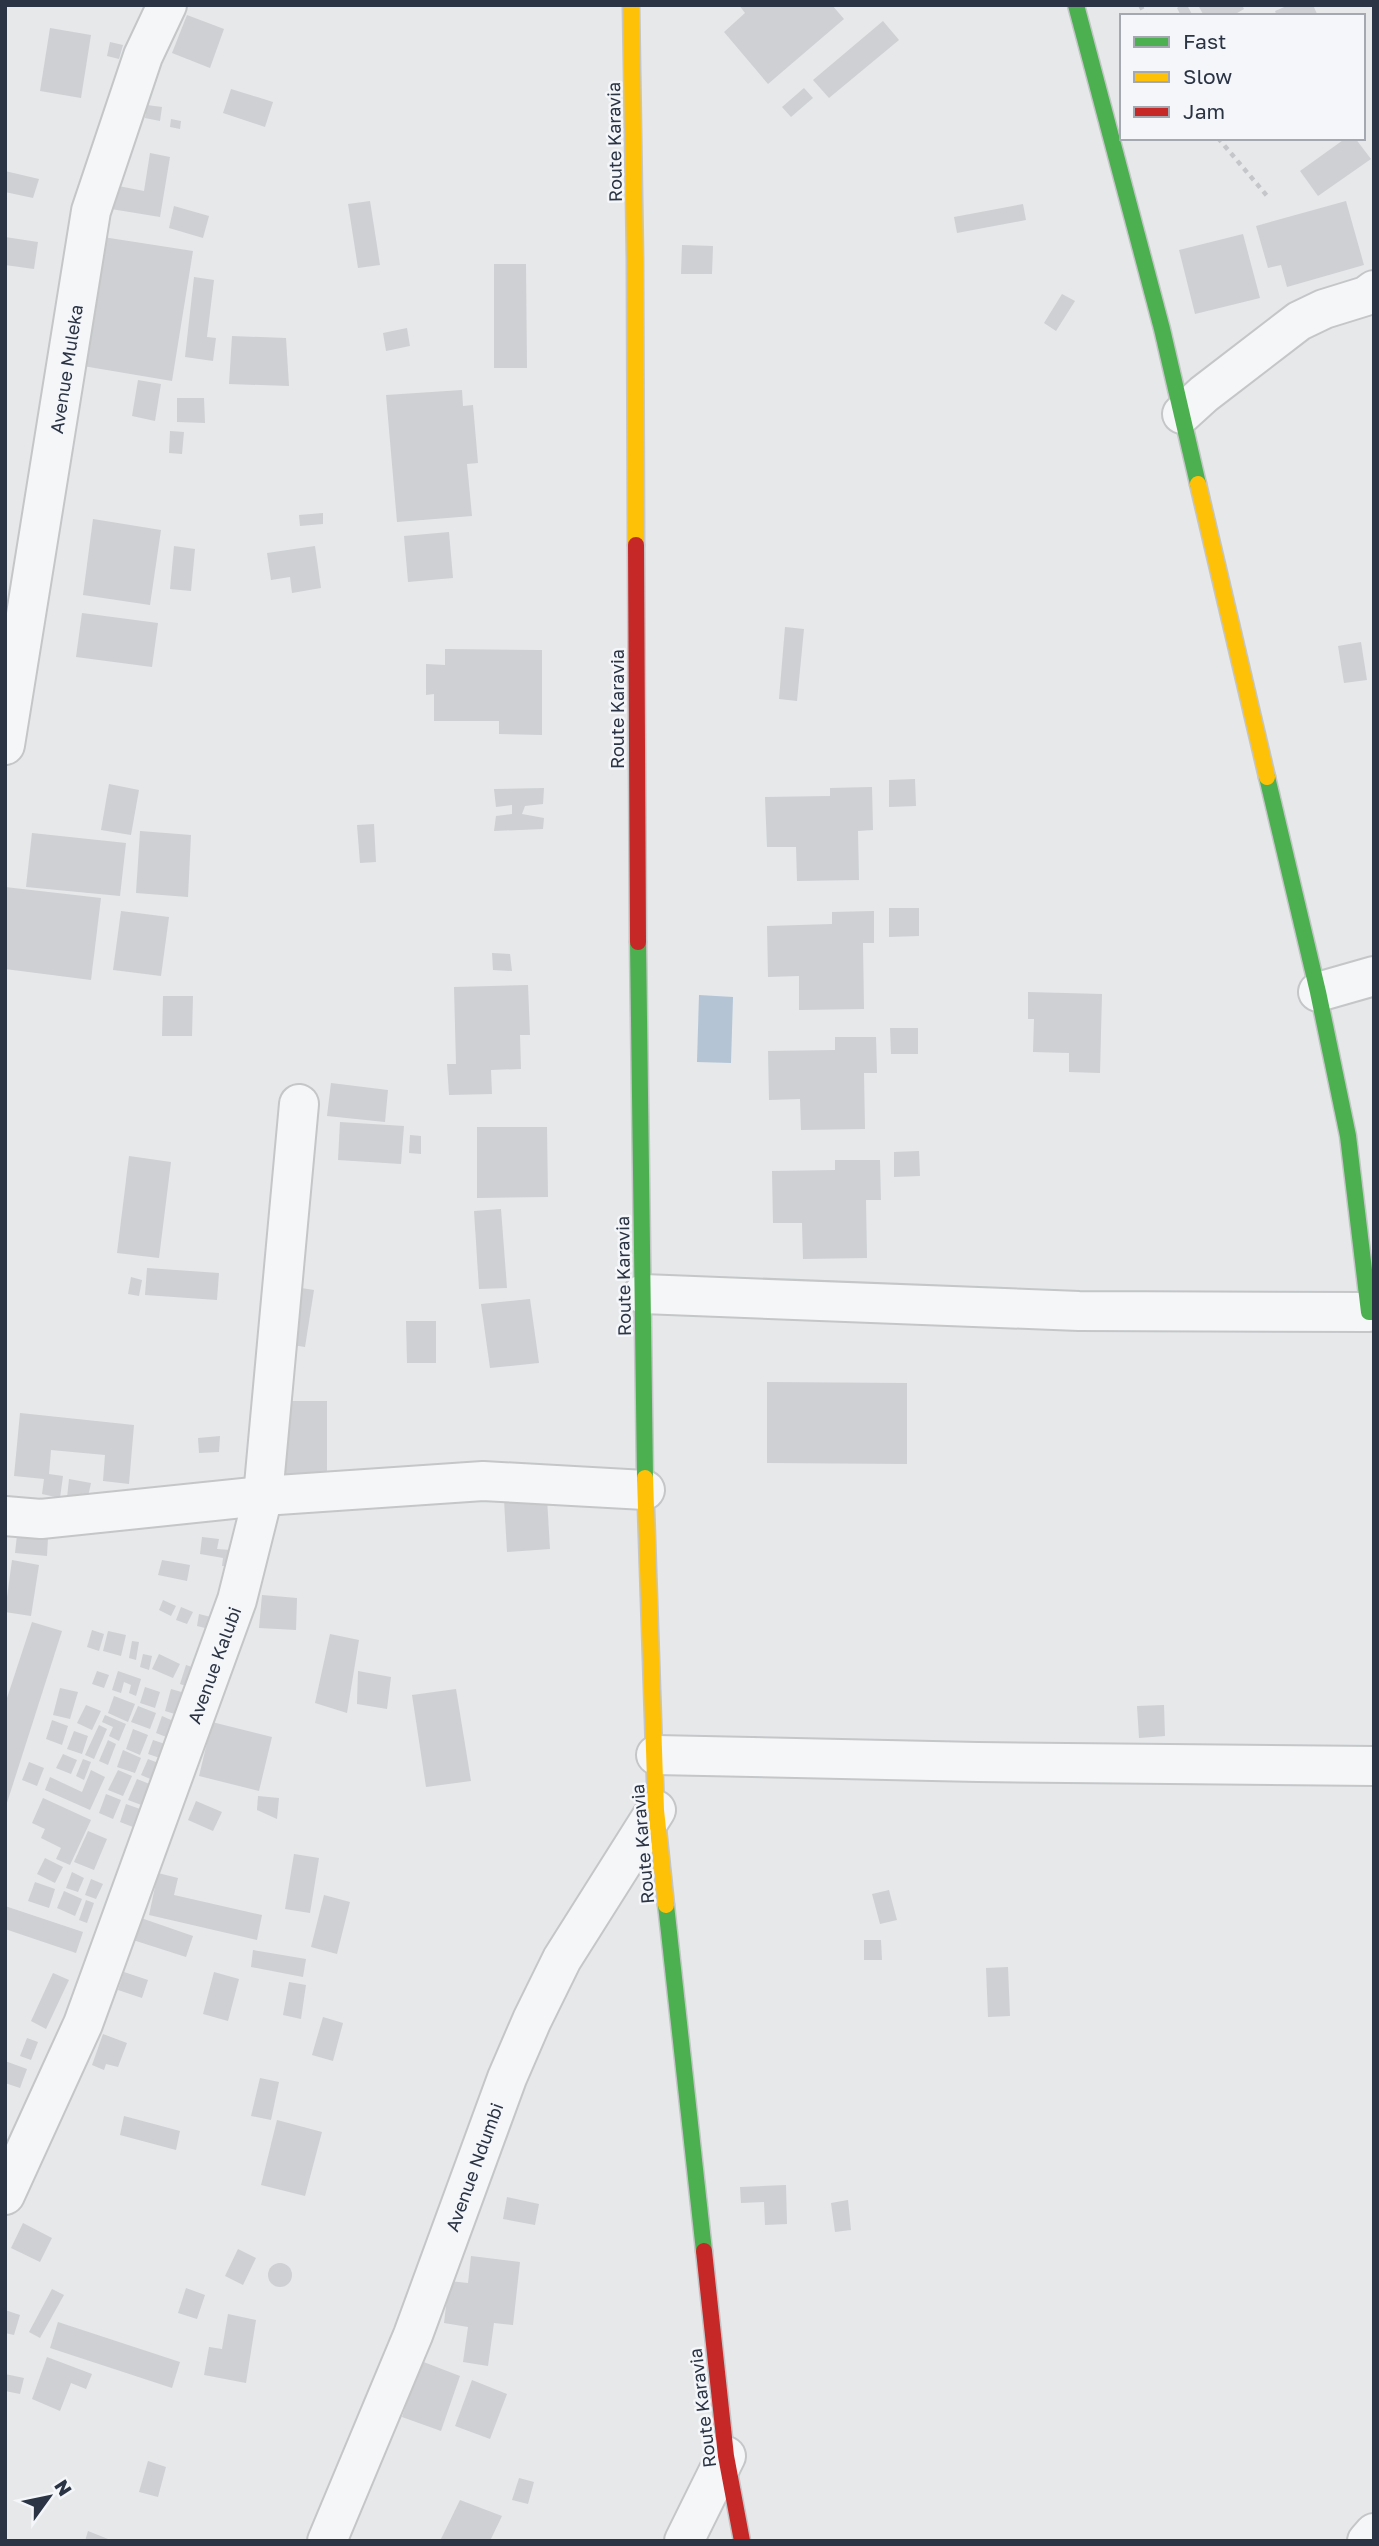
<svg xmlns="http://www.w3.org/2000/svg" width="1379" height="2546" viewBox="0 0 1379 2546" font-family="'Golos Text',sans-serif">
  <rect width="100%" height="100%" fill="#e6e8ea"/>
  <!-- water -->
  <path fill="#b4c4d5" d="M699,995L733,997L731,1063L697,1062Z"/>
  <!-- building -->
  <g fill="#ced0d3">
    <path d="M739,5H832L844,19L768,84L724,32L745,13Z"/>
    <path d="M1181,5H1187L1193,16H1181L1177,8Z"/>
    <path d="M1198,5H1242L1244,9L1232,16H1204Z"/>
    <path d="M1289,5H1313L1318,16H1277L1275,11Z"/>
    <path d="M187,15L224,29L210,68L172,53Z"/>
    <path d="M883,21L899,40L829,98L813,80Z"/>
    <path d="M50,28L91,35L81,98L40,91Z"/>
    <path d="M110,42L123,45L119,59L107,56Z"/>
    <path d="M804,88L813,98L791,117L782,107Z"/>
    <path d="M231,89L273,102L265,127L223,113Z"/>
    <path d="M147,105L162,107L160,121L145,118Z"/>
    <path d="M171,119L181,121L180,129L170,127Z"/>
    <path d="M1346,138H1355L1371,159L1318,196L1300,171Z"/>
    <path d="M150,153L170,157L160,217L105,208L108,184L144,191Z"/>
    <path d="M5,171L39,179L33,198L5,192Z"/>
    <path d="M370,201L380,265L358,268L348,204Z"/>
    <path d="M1346,201L1364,265L1287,287L1281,265L1268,268L1256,226Z"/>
    <path d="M1023,204L1026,220L957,233L954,217Z"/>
    <path d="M174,206L209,216L203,238L169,228Z"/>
    <path d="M1243,234L1260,298L1195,314L1179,250Z"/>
    <path d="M5,237L38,242L34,269L5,265Z"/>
    <path d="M103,237L193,251L172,381L83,366Z"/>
    <path d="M682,245L713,246L712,274H681Z"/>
    <path d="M494,264H526L527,368H494Z"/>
    <path d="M194,277L214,280L207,337L216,338L213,361L185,357Z"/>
    <path d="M1062,294L1075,301L1056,331L1044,323Z"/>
    <path d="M407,328L410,346L386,351L383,333Z"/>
    <path d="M232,336L286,338L289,386L229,384Z"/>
    <path d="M138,380L161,384L155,421L132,416Z"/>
    <path d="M462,390L463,406L473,405L478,463L467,464L472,516L397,522L386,395Z"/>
    <path d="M177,398H204L205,423L177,422Z"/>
    <path d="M170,431L184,432L182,454L169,453Z"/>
    <path d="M323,513V524L300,526L299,515Z"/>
    <path d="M93,519L161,530L150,605L83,595Z"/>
    <path d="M449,532L453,578L408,582L404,536Z"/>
    <path d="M174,546L195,549L191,591L170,589Z"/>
    <path d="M315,546L321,588L292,593L290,577L271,580L267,553Z"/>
    <path d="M82,613L158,623L152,667L76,657Z"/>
    <path d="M785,627L804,629L797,701L779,699Z"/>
    <path d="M1361,642L1367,680L1344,683L1338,646Z"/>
    <path d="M445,649L542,650V735L499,734V721H434V694L426,695V664L445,665Z"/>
    <path d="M915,779L916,806L889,807V780Z"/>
    <path d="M109,784L139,790L131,835L101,830Z"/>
    <path d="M872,787L873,830L858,831L859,880L797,881L796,847H767L765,797L830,796V788Z"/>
    <path d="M544,788L543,804L525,806L522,814L544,818L543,829L494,831L496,816L512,814V805L496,807L494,789Z"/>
    <path d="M374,824L376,862L360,863L357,825Z"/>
    <path d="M140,831L191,835L188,897L136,893Z"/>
    <path d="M32,833L126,843L120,896L26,887Z"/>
    <path d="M5,887L101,898L91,980L5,969Z"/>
    <path d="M889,908H919V936L889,937Z"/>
    <path d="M121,911L169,917L161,976L113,970Z"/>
    <path d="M874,911V943H863L864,1009L799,1010V976L768,977L767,926L832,924V912Z"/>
    <path d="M492,953L510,954L512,971L493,970Z"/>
    <path d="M528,985L530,1035H520L521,1069L491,1070L492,1094L449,1095L447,1064H456L454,987Z"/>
    <path d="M1028,992L1102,994L1100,1073L1069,1072V1053L1033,1052L1034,1019H1028Z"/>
    <path d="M163,996H193L192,1036H162Z"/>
    <path d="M890,1028H918V1054H891Z"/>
    <path d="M835,1037H876L877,1073H864L865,1129L801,1130L800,1099L769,1100L768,1051L835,1050Z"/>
    <path d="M331,1083L388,1090L385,1122L327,1116Z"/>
    <path d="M340,1122L404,1126L401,1164L338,1160Z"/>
    <path d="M477,1127H547L548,1197L477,1198Z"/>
    <path d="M410,1135L421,1136V1154L409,1153Z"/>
    <path d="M919,1151L920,1176L894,1177V1152Z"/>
    <path d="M129,1156L171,1162L159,1258L117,1253Z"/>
    <path d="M835,1160H880L881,1200H866L867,1258L803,1259L802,1223H773L772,1171L835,1170Z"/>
    <path d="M501,1209L507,1288L479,1289L474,1211Z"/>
    <path d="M147,1268L219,1273L217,1300L145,1295Z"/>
    <path d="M131,1277L142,1280L139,1296L128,1294Z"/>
    <path d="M295,1287L314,1290L305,1347L286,1344Z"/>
    <path d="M530,1299L539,1363L490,1368L481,1304Z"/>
    <path d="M406,1321H436V1363H407Z"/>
    <path d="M767,1382L907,1383V1464L767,1463Z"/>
    <path d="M280,1401H327V1486H279Z"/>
    <path d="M20,1413L134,1425L129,1484L103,1481L105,1455L51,1450L49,1474L63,1476L60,1498L42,1494L44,1479L14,1476Z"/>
    <path d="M220,1436L219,1452L199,1453L198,1438Z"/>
    <path d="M69,1479L91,1483L87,1501L67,1498Z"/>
    <path d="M547,1498L550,1549L507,1552L504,1500Z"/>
    <path d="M17,1535L48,1538L47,1556L15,1553Z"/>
    <path d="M202,1537L219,1539L217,1549L231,1550L229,1566H222L223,1558L200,1554Z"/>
    <path d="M12,1560L39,1565L31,1616L5,1612Z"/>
    <path d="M162,1560L190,1565L187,1581L158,1575Z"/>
    <path d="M262,1595L297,1598L296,1630L259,1628Z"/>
    <path d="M163,1600L176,1606L171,1616L159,1610Z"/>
    <path d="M181,1607L193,1612L187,1624L176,1620Z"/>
    <path d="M199,1614L211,1617L209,1629L197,1626Z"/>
    <path d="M32,1622L62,1631L6,1806L5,1704Z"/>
    <path d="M92,1630L104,1634L99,1651L87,1647Z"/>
    <path d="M108,1631L126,1635L121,1656L103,1651Z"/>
    <path d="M330,1634L359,1640L347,1713L315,1703Z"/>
    <path d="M132,1641L139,1642L136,1660L129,1658Z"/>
    <path d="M143,1654L152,1656L149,1670L140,1667Z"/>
    <path d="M159,1654L180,1664L173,1678L152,1669Z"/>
    <path d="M186,1665L201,1670L195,1689L180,1684Z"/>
    <path d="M97,1671L109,1675L104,1688L92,1684Z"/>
    <path d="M118,1671L141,1679L136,1696L129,1693L131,1685L124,1682L121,1693L112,1690Z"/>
    <path d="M358,1671L391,1677L387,1709L357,1704Z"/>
    <path d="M145,1687L160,1692L155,1708L140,1703Z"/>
    <path d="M60,1688L78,1692L70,1719L53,1715Z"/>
    <path d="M171,1689L185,1693L178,1715L165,1711Z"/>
    <path d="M456,1689L471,1781L426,1787L412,1695Z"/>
    <path d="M114,1696L135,1704L128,1722L108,1713Z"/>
    <path d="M86,1705L101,1711L92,1730L77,1723Z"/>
    <path d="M1164,1705L1165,1736L1139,1738L1137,1706Z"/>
    <path d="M138,1706L156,1713L150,1729L131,1722Z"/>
    <path d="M105,1715L126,1724L119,1741L109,1736L113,1727L102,1722Z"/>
    <path d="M162,1716L180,1724L174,1740L156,1733Z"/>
    <path d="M52,1720L68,1726L62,1745L46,1739Z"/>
    <path d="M212,1722L272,1737L259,1791L199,1776Z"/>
    <path d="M99,1725L107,1729L94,1759L85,1755Z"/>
    <path d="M133,1729L148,1735L140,1755L126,1749Z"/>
    <path d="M74,1731L88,1736L82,1754L67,1749Z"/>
    <path d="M108,1740L116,1744L108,1765L99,1761Z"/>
    <path d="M153,1740L171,1746L166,1760L148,1754Z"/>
    <path d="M123,1750L141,1758L135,1773L117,1767Z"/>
    <path d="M63,1754L77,1760L71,1774L56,1768Z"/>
    <path d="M83,1759L91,1762L84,1780L76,1776Z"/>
    <path d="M148,1759L161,1764L155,1781L141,1775Z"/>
    <path d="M29,1762L44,1768L37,1786L22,1780Z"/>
    <path d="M91,1770L105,1777L90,1810L45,1790L50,1777L82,1792Z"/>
    <path d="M118,1770L132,1776L123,1796L108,1790Z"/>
    <path d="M137,1779L152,1785L144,1806L128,1800Z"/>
    <path d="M106,1794L121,1800L113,1819L99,1813Z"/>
    <path d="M258,1796L279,1798L277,1819L257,1810Z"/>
    <path d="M43,1798L91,1820L70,1865L56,1859L61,1848L41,1838L45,1829L32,1823Z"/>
    <path d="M196,1801L222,1812L213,1831L188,1820Z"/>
    <path d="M126,1804L140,1809L133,1827L120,1822Z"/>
    <path d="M88,1831L107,1839L94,1870L74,1862Z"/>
    <path d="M294,1854L319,1858L310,1913L285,1909Z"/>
    <path d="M45,1858L63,1867L55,1883L37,1874Z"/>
    <path d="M72,1872L84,1878L78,1892L66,1888Z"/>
    <path d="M158,1873L178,1878L174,1895L262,1915L257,1940L149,1915Z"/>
    <path d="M91,1879L103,1884L96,1899L85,1895Z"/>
    <path d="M35,1882L55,1889L49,1908L28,1901Z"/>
    <path d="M889,1890L897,1920L880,1924L872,1894Z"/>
    <path d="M64,1891L82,1899L75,1916L57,1908Z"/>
    <path d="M324,1895L350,1902L337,1954L311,1947Z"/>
    <path d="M86,1900L94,1903L87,1923L79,1920Z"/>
    <path d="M5,1906L83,1932L76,1953L5,1929Z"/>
    <path d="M141,1918L193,1936L186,1957L133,1940Z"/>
    <path d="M864,1940H881L882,1960H864Z"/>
    <path d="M253,1950L306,1959L303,1977L251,1967Z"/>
    <path d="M1008,1967L1010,2016L988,2017L986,1968Z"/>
    <path d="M124,1972L148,1980L142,1998L118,1990Z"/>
    <path d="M214,1972L239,1979L228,2021L203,2014Z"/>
    <path d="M53,1973L69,1980L46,2029L31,2021Z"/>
    <path d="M289,1982L306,1985L301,2019L283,2015Z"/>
    <path d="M323,2017L343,2023L333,2061L312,2055Z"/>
    <path d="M103,2034L127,2043L118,2067L106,2064L104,2070L92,2065Z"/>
    <path d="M27,2038L38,2042L31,2060L20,2056Z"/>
    <path d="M5,2061L27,2069L20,2088L5,2083Z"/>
    <path d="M260,2078L279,2082L271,2120L251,2116Z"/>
    <path d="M124,2116L180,2131L176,2150L120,2135Z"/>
    <path d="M277,2120L322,2132L305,2196L261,2185Z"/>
    <path d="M786,2185L787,2224L765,2225L764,2202L741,2203L740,2187Z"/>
    <path d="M507,2197L539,2204L535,2225L503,2219Z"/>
    <path d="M848,2200L851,2230L835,2232L831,2203Z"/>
    <path d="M23,2223L52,2238L40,2262L11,2248Z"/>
    <path d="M238,2249L256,2258L243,2285L225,2276Z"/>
    <path d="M471,2256L520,2262L513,2325L494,2323L488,2366L463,2362L468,2327L444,2323L449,2281L468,2283Z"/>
    <circle cx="280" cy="2275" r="12"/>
    <path d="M186,2288L205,2295L197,2319L178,2313Z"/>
    <path d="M52,2289L64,2295L40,2338L29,2332Z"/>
    <path d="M5,2310L20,2315L14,2335L5,2333Z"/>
    <path d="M228,2314L256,2320L246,2383L204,2375L209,2347L222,2349Z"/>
    <path d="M58,2322L180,2362L172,2388L50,2348Z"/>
    <path d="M47,2357L92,2374L86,2389L71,2383L60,2411L32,2399Z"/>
    <path d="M421,2361L460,2376L441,2431L402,2417Z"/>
    <path d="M5,2374L24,2378L20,2394L5,2391Z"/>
    <path d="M472,2380L507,2394L490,2439L455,2426Z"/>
    <path d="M148,2461L166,2467L158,2497L139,2492Z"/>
    <path d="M519,2478L534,2482L528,2504L512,2500Z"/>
    <path d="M460,2500L502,2516L490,2541H440Z"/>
    <path d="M88,2531L113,2541H85Z"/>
  </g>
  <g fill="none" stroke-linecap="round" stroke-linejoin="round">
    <!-- street casing -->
    <g stroke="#c4c6c8" stroke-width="42">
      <g id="street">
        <path d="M1182,414L1204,394L1299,321L1324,309L1366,296L1374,290"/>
        <path d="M5,745L91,211L143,56L167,5"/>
        <path d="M1318,992L1374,976"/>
        <path d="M643,1294L1079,1311L1369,1312"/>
        <path d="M5,1516L41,1519L263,1496L483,1481L645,1490"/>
        <path d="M656,1755L978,1762L1374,1766"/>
        <path d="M5,2195L83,2024L237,1600L263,1496L299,1104"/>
        <path d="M327,2541L413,2335L507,2078L532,2020L562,1959L656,1810"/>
        <path d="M684,2541L726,2456"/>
        <path d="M1367,2541L1374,2533"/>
      </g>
    </g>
    <!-- fast casing -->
    <g stroke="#c4c6c8" stroke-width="19">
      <g id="fast">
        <path d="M1076,5L1162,329L1198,484"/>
        <path d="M1267,777L1318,992L1348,1136L1369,1312H1374"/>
        <path d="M638,942L645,1478"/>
        <path d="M666,1905L704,2251"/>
      </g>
    </g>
    <!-- slow casing -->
    <g stroke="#c4c6c8" stroke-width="19">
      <g id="slow">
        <path d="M631,5L635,259L636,545"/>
        <path d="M1198,484L1267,777"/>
        <path d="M645,1478L656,1810L666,1905"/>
      </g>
    </g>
    <!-- jam casing -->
    <g stroke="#c4c6c8" stroke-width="19">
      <g id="jam">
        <path d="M636,545L638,942"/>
        <path d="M704,2251L726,2456L742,2541"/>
      </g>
    </g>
    <!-- path -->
    <g stroke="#c5c6ca" stroke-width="4.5" stroke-dasharray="5 5" stroke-linecap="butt">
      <path d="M1140,5L1146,16"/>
      <path d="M1218,138L1268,197"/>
    </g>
    <!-- street -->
    <use href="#street" stroke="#f5f6f7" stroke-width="38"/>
    <!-- fast -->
    <use href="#fast" stroke="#4caf50" stroke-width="16"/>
    <!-- slow -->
    <use href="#slow" stroke="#ffc107" stroke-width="16"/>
    <!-- jam -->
    <use href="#jam" stroke="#c62828" stroke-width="16"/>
  </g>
  <g text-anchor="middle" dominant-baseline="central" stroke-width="5" stroke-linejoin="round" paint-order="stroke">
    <!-- street labels -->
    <g font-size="18" fill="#2b3445" stroke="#f4f6f9">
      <text transform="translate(614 142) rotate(-91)">Route Karavia</text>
      <text transform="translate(66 369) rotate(-81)">Avenue Muleka</text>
      <text transform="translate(617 709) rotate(-90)">Route Karavia</text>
      <text transform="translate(623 1276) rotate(-91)">Route Karavia</text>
      <text transform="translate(214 1665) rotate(-70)">Avenue Kalubi</text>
      <text transform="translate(642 1844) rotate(-95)">Route Karavia</text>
      <text transform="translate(474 2167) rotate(-70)">Avenue Ndumbi</text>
      <text transform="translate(702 2408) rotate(-97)">Route Karavia</text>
    </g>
  </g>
  <!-- border -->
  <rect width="1379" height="2546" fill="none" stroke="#2b3445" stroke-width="14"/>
  <!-- legend -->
  <rect x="1120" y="14" width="245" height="126" fill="#f4f6f9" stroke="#a4a8b1" stroke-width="2"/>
  <rect x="1134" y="37" width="35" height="10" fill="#4caf50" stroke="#a4a8b1" stroke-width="2"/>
  <text x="1183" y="49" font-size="21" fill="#2b3445">Fast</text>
  <rect x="1134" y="72" width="35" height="10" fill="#ffc107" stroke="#a4a8b1" stroke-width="2"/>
  <text x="1183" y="84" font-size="21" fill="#2b3445">Slow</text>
  <rect x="1134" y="107" width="35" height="10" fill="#c62828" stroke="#a4a8b1" stroke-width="2"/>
  <text x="1183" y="119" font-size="21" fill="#2b3445">Jam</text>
  <!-- north arrow -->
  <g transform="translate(49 2497) rotate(57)" stroke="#f4f6f9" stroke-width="5" paint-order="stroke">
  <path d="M0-5L12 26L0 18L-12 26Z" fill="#2b3445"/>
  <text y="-10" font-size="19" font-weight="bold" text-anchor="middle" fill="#2b3445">N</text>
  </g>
</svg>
